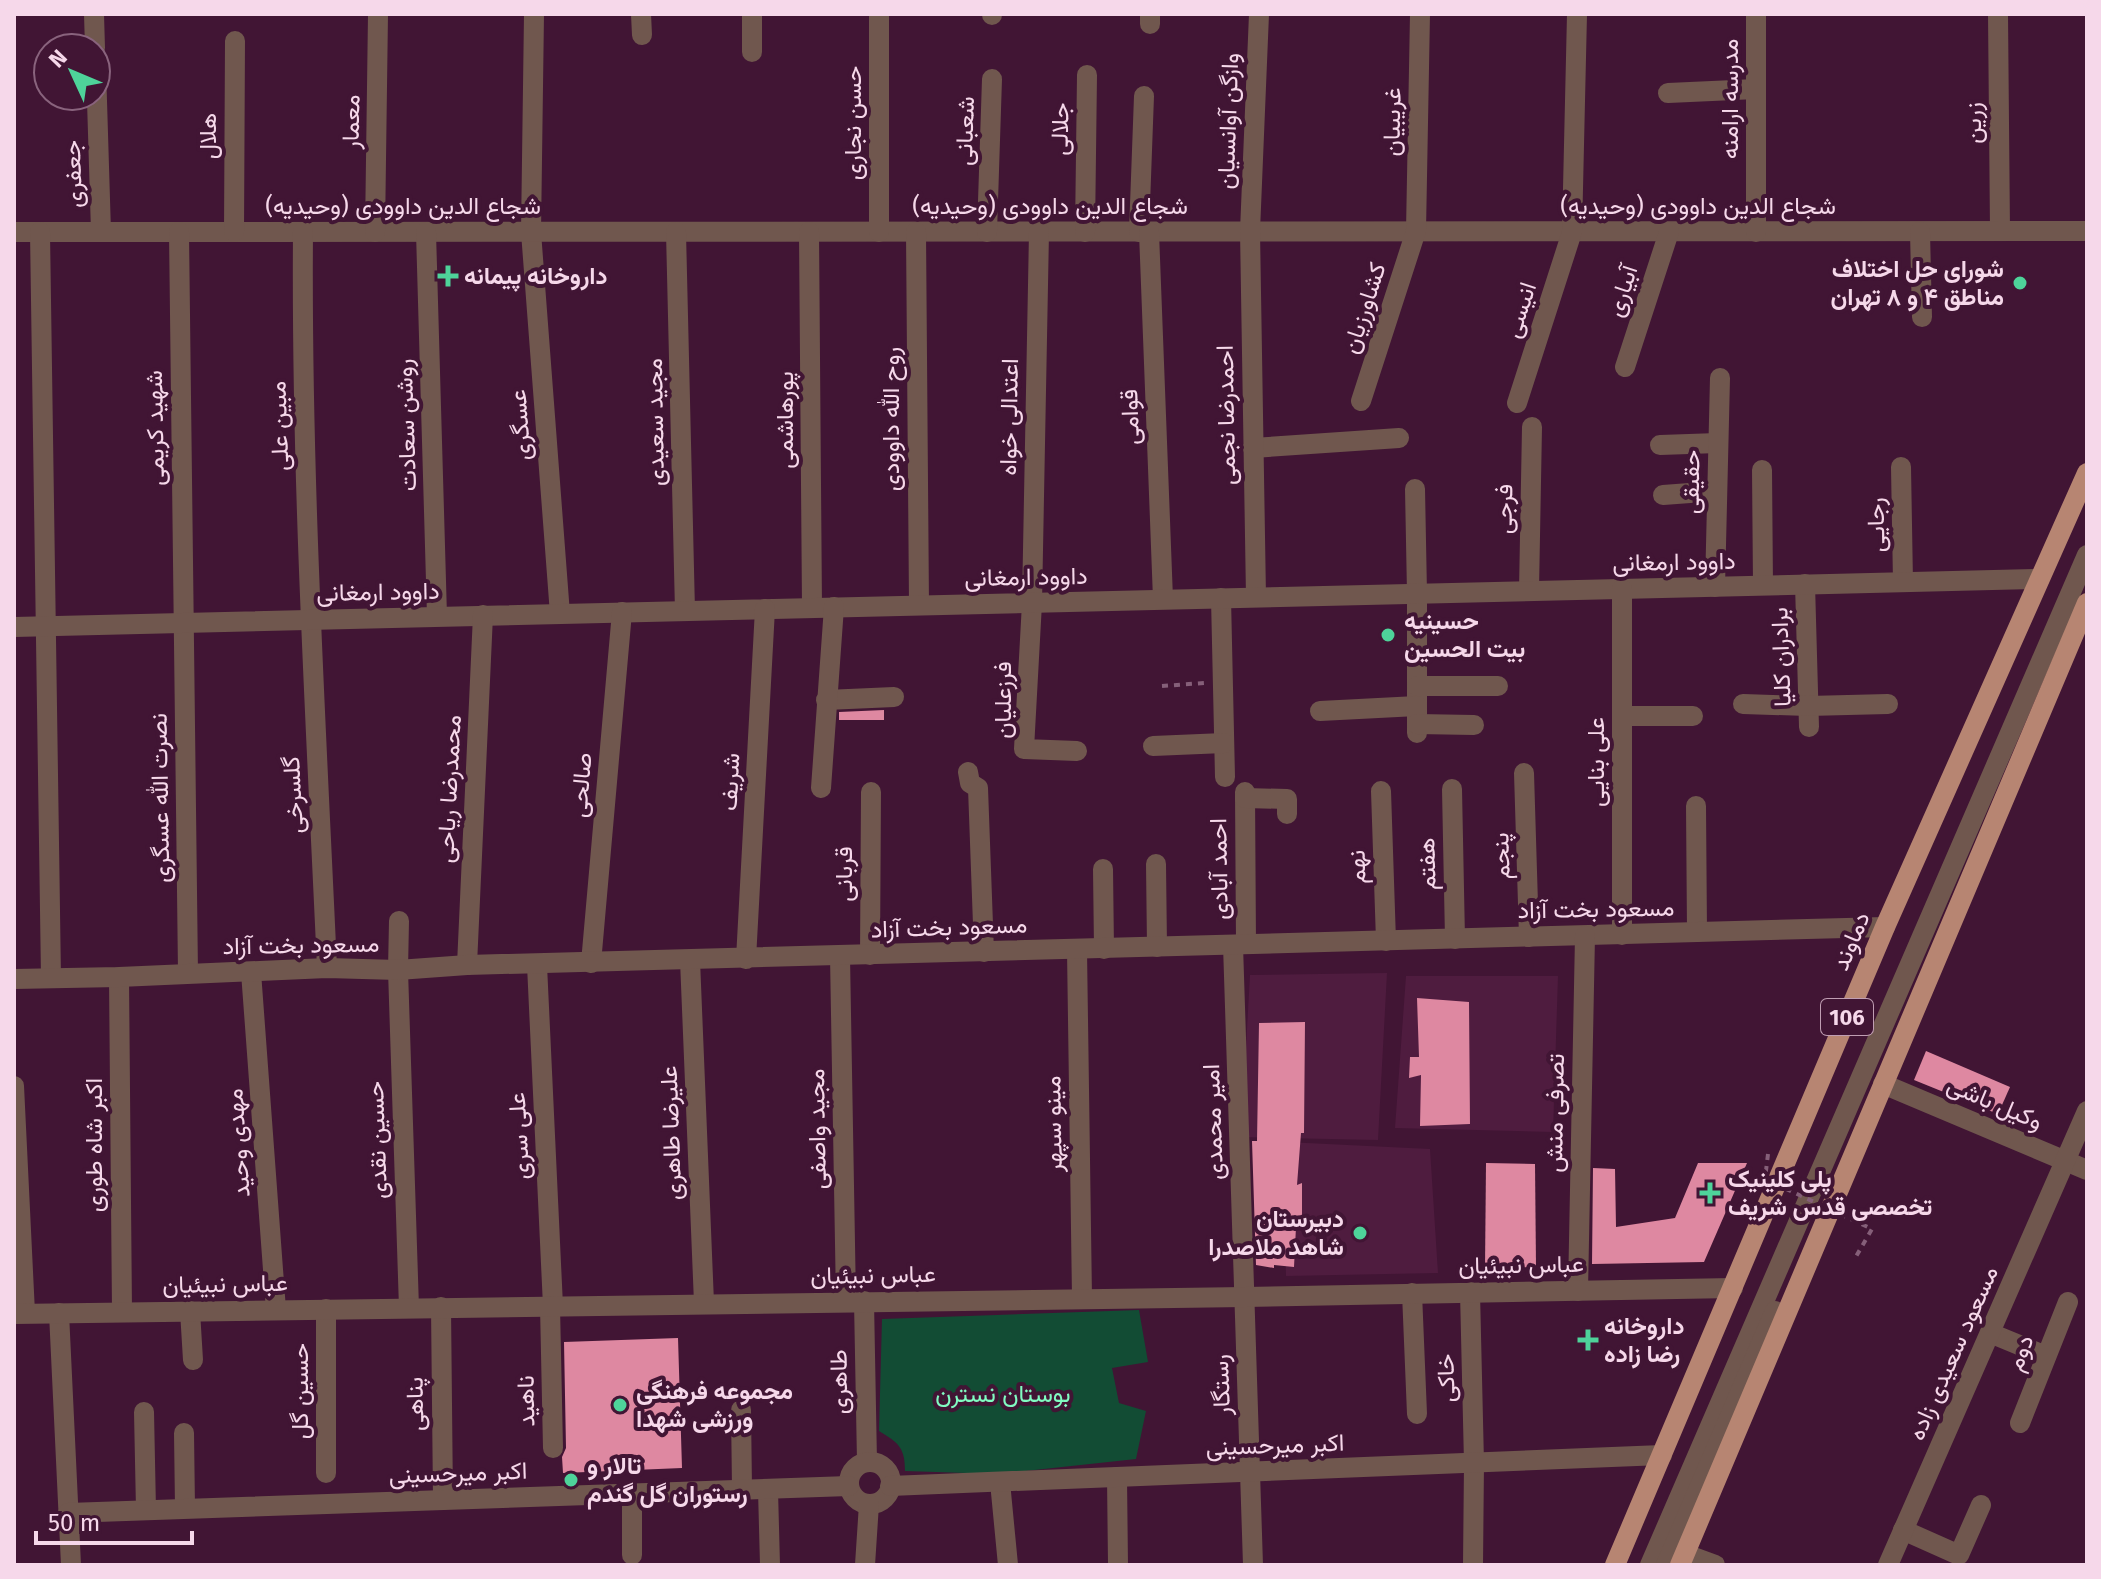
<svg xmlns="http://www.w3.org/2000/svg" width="2101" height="1579" viewBox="0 0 2101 1579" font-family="'Fira Sans',Vazirmatn,sans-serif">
  <rect width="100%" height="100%" fill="#411534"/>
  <!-- built -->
  <g fill="#4f1c3f">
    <path d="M1387,973L1378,1140L1241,1137L1250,975Z"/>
    <path d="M1406,976H1558L1553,1132L1395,1128Z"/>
    <path d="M1286,1142L1430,1149L1438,1273L1286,1276L1284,1193Z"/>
  </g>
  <!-- green -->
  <path fill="#124c34" d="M1139,1310L1148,1362L1112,1368L1119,1403L1146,1411L1136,1459L997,1474L905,1471C905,1448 899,1443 879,1431L882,1319Z"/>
  <!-- building -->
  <g fill="#de88a1">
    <path d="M884,710V720H839V712Z"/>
    <path d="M1417,998L1469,1002L1470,1124L1420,1126L1421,1075L1409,1078L1410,1057H1419Z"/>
    <path d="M1305,1022L1304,1133H1301L1297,1185L1302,1183V1228L1296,1227L1294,1267L1274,1265V1268L1256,1265L1252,1141H1257L1259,1023Z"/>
    <path d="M1926,1051L2010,1087L1998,1114L1914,1080Z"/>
    <path d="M1486,1163L1535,1164L1536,1267L1485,1268Z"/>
    <path d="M1698,1163H1747L1704,1262L1592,1264L1593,1168L1615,1169L1616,1227L1675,1218Z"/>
    <path d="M678,1338L682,1468L563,1473L562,1457L566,1448L564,1342Z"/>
  </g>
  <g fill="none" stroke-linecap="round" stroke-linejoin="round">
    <!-- path -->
    <path stroke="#855f79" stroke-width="4" stroke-dasharray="6 6" stroke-linecap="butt" d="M1162,686L1204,683"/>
    <!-- minor -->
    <g stroke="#70574e" stroke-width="20">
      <path d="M94,14L95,48"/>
      <path d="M534,14L531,232L560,614"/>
      <path d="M641,14L642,35"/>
      <path d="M752,14V52"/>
      <path d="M1998,14L2000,231"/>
      <path d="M992,15V14"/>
      <path d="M1150,24V14"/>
      <path d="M96,68L101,232"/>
      <path d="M1668,93L1756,89"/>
      <path d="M14,232L2087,231"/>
      <path d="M40,232L51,978"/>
      <path d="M179,232L188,973"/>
      <path d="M234,232L235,41"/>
      <path d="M303,232C301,477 316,723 327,968"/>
      <path d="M375,232L378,14"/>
      <path d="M426,232L437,616"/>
      <path d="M676,232L685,611"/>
      <path d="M809,232L812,608"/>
      <path d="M879,232V14"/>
      <path d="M916,232L919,605"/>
      <path d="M987,232L992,79"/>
      <path d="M1039,232L1032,603L1024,749L1077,751"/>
      <path d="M1085,232L1087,75"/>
      <path d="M1139,232L1144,96"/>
      <path d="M1149,232L1163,599"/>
      <path d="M1756,232V14"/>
      <path d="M1920,232L1922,317"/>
      <path d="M1625,367L1669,232"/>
      <path d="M1361,401L1416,231L1420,14"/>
      <path d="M1517,403L1572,232L1577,14"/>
      <path d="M1660,445L1718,443"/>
      <path d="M1253,448L1399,438"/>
      <path d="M1901,467L1903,582"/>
      <path d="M1762,470L1763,585"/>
      <path d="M1415,489L1417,593V733"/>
      <path d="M1663,495L1717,491"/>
      <path d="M1805,584L1809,727"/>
      <path d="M1715,587L1720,378"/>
      <path d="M1529,591L1532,427"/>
      <path d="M1256,597L1250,231L1259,14"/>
      <path d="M1221,598L1225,777"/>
      <path d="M14,627L2039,579"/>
      <path d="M1417,686H1498"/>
      <path d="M826,700L894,697"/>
      <path d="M1743,704L1808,706L1888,704"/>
      <path d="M1320,711L1417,706"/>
      <path d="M1622,716H1693"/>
      <path d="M1417,724L1474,725"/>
      <path d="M1153,746L1224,743"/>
      <path d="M968,772L970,783L978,788L984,952"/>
      <path d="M1524,773L1529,937"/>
      <path d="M821,788L834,607"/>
      <path d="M1452,789L1455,939"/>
      <path d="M1381,791L1386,941"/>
      <path d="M1245,792L1246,944"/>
      <path d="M1245,798L1287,799V814"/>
      <path d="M1696,806L1697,932"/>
      <path d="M1156,864L1157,947"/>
      <path d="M1103,869L1104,949"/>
      <path d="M399,921L398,970L409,1308"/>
      <path d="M1622,935V589"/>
      <path d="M1233,945L1253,1565"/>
      <path d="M1077,950L1082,1298"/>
      <path d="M870,955L871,792"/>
      <path d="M840,956L846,1301"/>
      <path d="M746,959L765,609"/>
      <path d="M690,960L704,1303"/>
      <path d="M591,963L622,612"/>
      <path d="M467,965L483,615"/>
      <path d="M537,965L553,1306"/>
      <path d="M251,972L276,1310"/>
      <path d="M119,977L122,1312"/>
      <path d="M14,979L119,977L327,968L398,970L467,965L1885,927"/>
      <path d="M1883,1084L2087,1170"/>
      <path d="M14,1086L25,1313"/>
      <path d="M1578,1291L1585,936"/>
      <path d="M1470,1292L1474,1463L1473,1565"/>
      <path d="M1412,1293L1417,1414"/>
      <path d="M864,1301L867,1462"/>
      <path d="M550,1306L553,1448"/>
      <path d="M441,1307L443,1500"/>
      <path d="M326,1309V1473"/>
      <path d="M190,1311L193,1360"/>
      <path d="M59,1313L71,1565"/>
      <path d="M14,1314L1245,1297L1733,1288"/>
      <path d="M1990,1333L2046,1356"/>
      <path d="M741,1410L742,1489"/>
      <path d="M144,1412L146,1510"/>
      <path d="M2020,1423L2068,1302"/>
      <path d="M184,1433L185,1508"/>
      <circle cx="870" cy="1483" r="21"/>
      <path d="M1117,1477L1118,1565"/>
      <path d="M1000,1482L1008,1565"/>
      <path d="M890,1486L1662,1455"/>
      <path d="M768,1490L770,1565"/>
      <path d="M68,1513L849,1486"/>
      <path d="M1903,1530L1959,1555L1981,1505"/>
      <path d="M1685,1554L1715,1565"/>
      <path d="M632,1555V1494"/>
      <path d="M865,1565L869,1504"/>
      <path d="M1650,1565L2087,555"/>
      <path d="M1666,1565L1775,1311"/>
      <path d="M1888,1565L2087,1111"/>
    </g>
    <!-- major -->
    <g stroke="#b78572" stroke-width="20">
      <path d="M1615,1565L1885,927L2087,473"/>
      <path d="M1680,1565L2087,603"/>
    </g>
    <!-- path-bridge -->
    <path stroke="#855f79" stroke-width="4" stroke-dasharray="6 6" stroke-linecap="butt" d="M1768,1154L1765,1179L1872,1229L1854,1260"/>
  </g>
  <!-- markers -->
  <g fill="#4ed39a" stroke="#411534" stroke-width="3">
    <path d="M444 264h8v8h8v8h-8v8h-8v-8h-8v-8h8z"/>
    <circle cx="2020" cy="283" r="8"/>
    <circle cx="1388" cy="635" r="8"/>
    <path d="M1706 1181h8v8h8v8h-8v8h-8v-8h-8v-8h8z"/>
    <circle cx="1360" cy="1233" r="8"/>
    <path d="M1584 1328h8v8h8v8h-8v8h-8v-8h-8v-8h8z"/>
    <circle cx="620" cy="1405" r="8"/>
    <circle cx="571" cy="1480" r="8"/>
  </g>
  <g text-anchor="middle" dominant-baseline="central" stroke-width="8" stroke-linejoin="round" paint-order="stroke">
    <!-- shield labels -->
    <rect fill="#411534" stroke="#c09eb3" stroke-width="2" x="1821" y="999" width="52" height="36" rx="6"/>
    <g font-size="22" font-weight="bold" fill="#f6d8ea">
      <text x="1847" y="1017">106</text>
    </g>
    <!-- street labels -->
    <g font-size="24" fill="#f6d8ea" stroke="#411534">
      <text transform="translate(1730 99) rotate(-90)">مدرسه ارامنه</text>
      <text transform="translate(1228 121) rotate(-88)">وازگن آوانسیان</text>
      <text transform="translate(351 122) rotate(-89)">معمار</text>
      <text transform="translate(1392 122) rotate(-89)">غریبیان</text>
      <text transform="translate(853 123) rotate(-90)">حسن نجاری</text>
      <text transform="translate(1973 123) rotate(-90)">زرین</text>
      <text transform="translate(1060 129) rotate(-89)">جلالی</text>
      <text transform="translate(965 131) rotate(-88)">شعبانی</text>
      <text transform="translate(208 136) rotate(-90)">هلال</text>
      <text transform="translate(73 174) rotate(-92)">جعفری</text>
      <text x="403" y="206">شجاع الدین داوودی (وحیدیه)</text>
      <text x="1050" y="206">شجاع الدین داوودی (وحیدیه)</text>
      <text x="1698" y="206">شجاع الدین داوودی (وحیدیه)</text>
      <text transform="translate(1622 291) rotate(-72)">آبیاری</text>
      <text transform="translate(1364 308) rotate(-72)">کشاورزیان</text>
      <text transform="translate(1520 310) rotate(-72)">انیسی</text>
      <text transform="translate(1226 415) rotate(-91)">احمدرضا نجمی</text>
      <text transform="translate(1009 417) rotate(-89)">اعتدالی خواه</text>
      <text transform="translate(1130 417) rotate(-92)">قوامی</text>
      <text transform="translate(891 419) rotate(-90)">روح الله داوودی</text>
      <text transform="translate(785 420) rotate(-90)">پورهاشمی</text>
      <text transform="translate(655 422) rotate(-91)">مجید سعیدی</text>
      <text transform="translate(406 425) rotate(-92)">روشن سعادت</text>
      <text transform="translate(520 425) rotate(-94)">عسگری</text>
      <text transform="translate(279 426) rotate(-92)">مبین علی</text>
      <text transform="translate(155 428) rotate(-91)">شهید کریمی</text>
      <text transform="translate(1691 482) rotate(-89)">حقیقی</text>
      <text transform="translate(1504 509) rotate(-89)">فرجی</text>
      <text transform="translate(1876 525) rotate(-91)">رجایی</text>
      <text transform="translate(1674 562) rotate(-1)">داوود ارمغانی</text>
      <text transform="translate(1026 577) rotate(-1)">داوود ارمغانی</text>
      <text transform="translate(378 592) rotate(-1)">داوود ارمغانی</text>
      <text transform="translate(1781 657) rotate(-92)">برادران کلیا</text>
      <text transform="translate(1003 700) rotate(-90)">فرزعلیان</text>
      <text transform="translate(1596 762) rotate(-90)">علی بنایی</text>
      <text transform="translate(730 782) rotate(-87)">شریف</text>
      <text transform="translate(581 785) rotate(-85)">صالحی</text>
      <text transform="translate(449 789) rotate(-87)">محمدرضا ریاحی</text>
      <text transform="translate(293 795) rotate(-93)">گلسرخی</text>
      <text transform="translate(160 798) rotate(-91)">نصرت الله عسگری</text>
      <text transform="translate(1501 856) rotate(-92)">پنجم</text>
      <text transform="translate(1427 864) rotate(-91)">هفتم</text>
      <text transform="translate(1357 867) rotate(-92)">نهم</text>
      <text transform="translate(1219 869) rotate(-91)">احمد آبادی</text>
      <text transform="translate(844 874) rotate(-90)">قربانی</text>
      <text transform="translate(1596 909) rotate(-1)">مسعود بخت آزاد</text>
      <text transform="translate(949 927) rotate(-2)">مسعود بخت آزاد</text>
      <text transform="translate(1851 941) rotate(-67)">دماوند</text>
      <text transform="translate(301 945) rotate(-1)">مسعود بخت آزاد</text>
      <text transform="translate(1995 1103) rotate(23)">وکیل باشی</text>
      <text transform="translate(1555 1113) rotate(-89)">تصرفی منش</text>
      <text transform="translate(1213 1122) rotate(-92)">امیر محمدی</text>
      <text transform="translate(1053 1124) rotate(-91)">مینو سپهر</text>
      <text transform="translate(817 1129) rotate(-91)">مجید واصفی</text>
      <text transform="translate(671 1133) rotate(-92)">علیرضا طاهری</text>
      <text transform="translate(519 1136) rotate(-93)">علی سری</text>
      <text transform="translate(377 1140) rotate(-92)">حسین نقدی</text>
      <text transform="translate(238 1143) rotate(-94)">مهدی وحید</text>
      <text transform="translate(94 1145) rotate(-90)">اکبر شاه طوری</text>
      <text transform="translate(1521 1265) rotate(-1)">عباس نبیئیان</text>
      <text transform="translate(873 1275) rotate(-1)">عباس نبیئیان</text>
      <text transform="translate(225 1284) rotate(-1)">عباس نبیئیان</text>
      <text transform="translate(1953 1353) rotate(-66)">مسعود سعیدی زاده</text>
      <text transform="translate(2020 1353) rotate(-69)">دوم</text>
      <text transform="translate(1446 1378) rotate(-91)">خاکی</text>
      <text transform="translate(839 1382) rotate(-91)">طاهری</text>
      <text transform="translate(1221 1385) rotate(-92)">رستگار</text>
      <text transform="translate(300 1391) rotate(-90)">حسین گل</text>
      <text transform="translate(526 1401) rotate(-91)">ناهید</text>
      <text transform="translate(415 1404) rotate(-91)">پناهی</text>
      <text transform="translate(1275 1445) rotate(-2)">اکبر میرحسینی</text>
      <text transform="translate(458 1473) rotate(-2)">اکبر میرحسینی</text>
    </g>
    <!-- poi labels -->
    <g font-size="24" font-weight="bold" fill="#f6d8ea" stroke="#411534" text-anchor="start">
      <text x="2004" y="269" text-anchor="end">شورای حل اختلاف<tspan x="2004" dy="28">مناطق ۴ و ۸ تهران</tspan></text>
      <text x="464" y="276">داروخانه پیمانه</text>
      <text x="1404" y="621">حسینیه<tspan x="1404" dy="28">بیت الحسین</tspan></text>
      <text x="1728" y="1179">پلی کلینیک<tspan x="1728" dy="28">تخصصی قدس شریف</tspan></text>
      <text x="1344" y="1219" text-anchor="end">دبیرستان<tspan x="1344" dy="28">شاهد ملاصدرا</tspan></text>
      <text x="1604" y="1326">داروخانه<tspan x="1604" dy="28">رضا زاده</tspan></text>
      <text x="636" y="1391">مجموعه فرهنگی<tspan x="636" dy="28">ورزشی شهدا</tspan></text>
      <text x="587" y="1466">تالار و<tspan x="587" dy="28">رستوران گل گندم</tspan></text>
    </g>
    <!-- park labels -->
    <g font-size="24" fill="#81fcc2" stroke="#411534">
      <text x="1003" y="1394">بوستان نسترن</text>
    </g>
  </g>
  <!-- border -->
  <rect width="2101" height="1579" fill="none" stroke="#f6d8ea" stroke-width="32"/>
  <!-- north arrow -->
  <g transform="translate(72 72) rotate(314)"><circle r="38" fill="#411534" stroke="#89637d" stroke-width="2"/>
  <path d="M0-6L14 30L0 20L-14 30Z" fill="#4ed39a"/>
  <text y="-12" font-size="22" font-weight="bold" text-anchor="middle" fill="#f6d8ea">N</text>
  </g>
  <!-- scale -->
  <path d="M36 1531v12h156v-12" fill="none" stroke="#f6d8ea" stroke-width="4"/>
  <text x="48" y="1531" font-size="24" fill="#f6d8ea" stroke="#411534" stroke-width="6" paint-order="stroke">50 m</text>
</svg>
